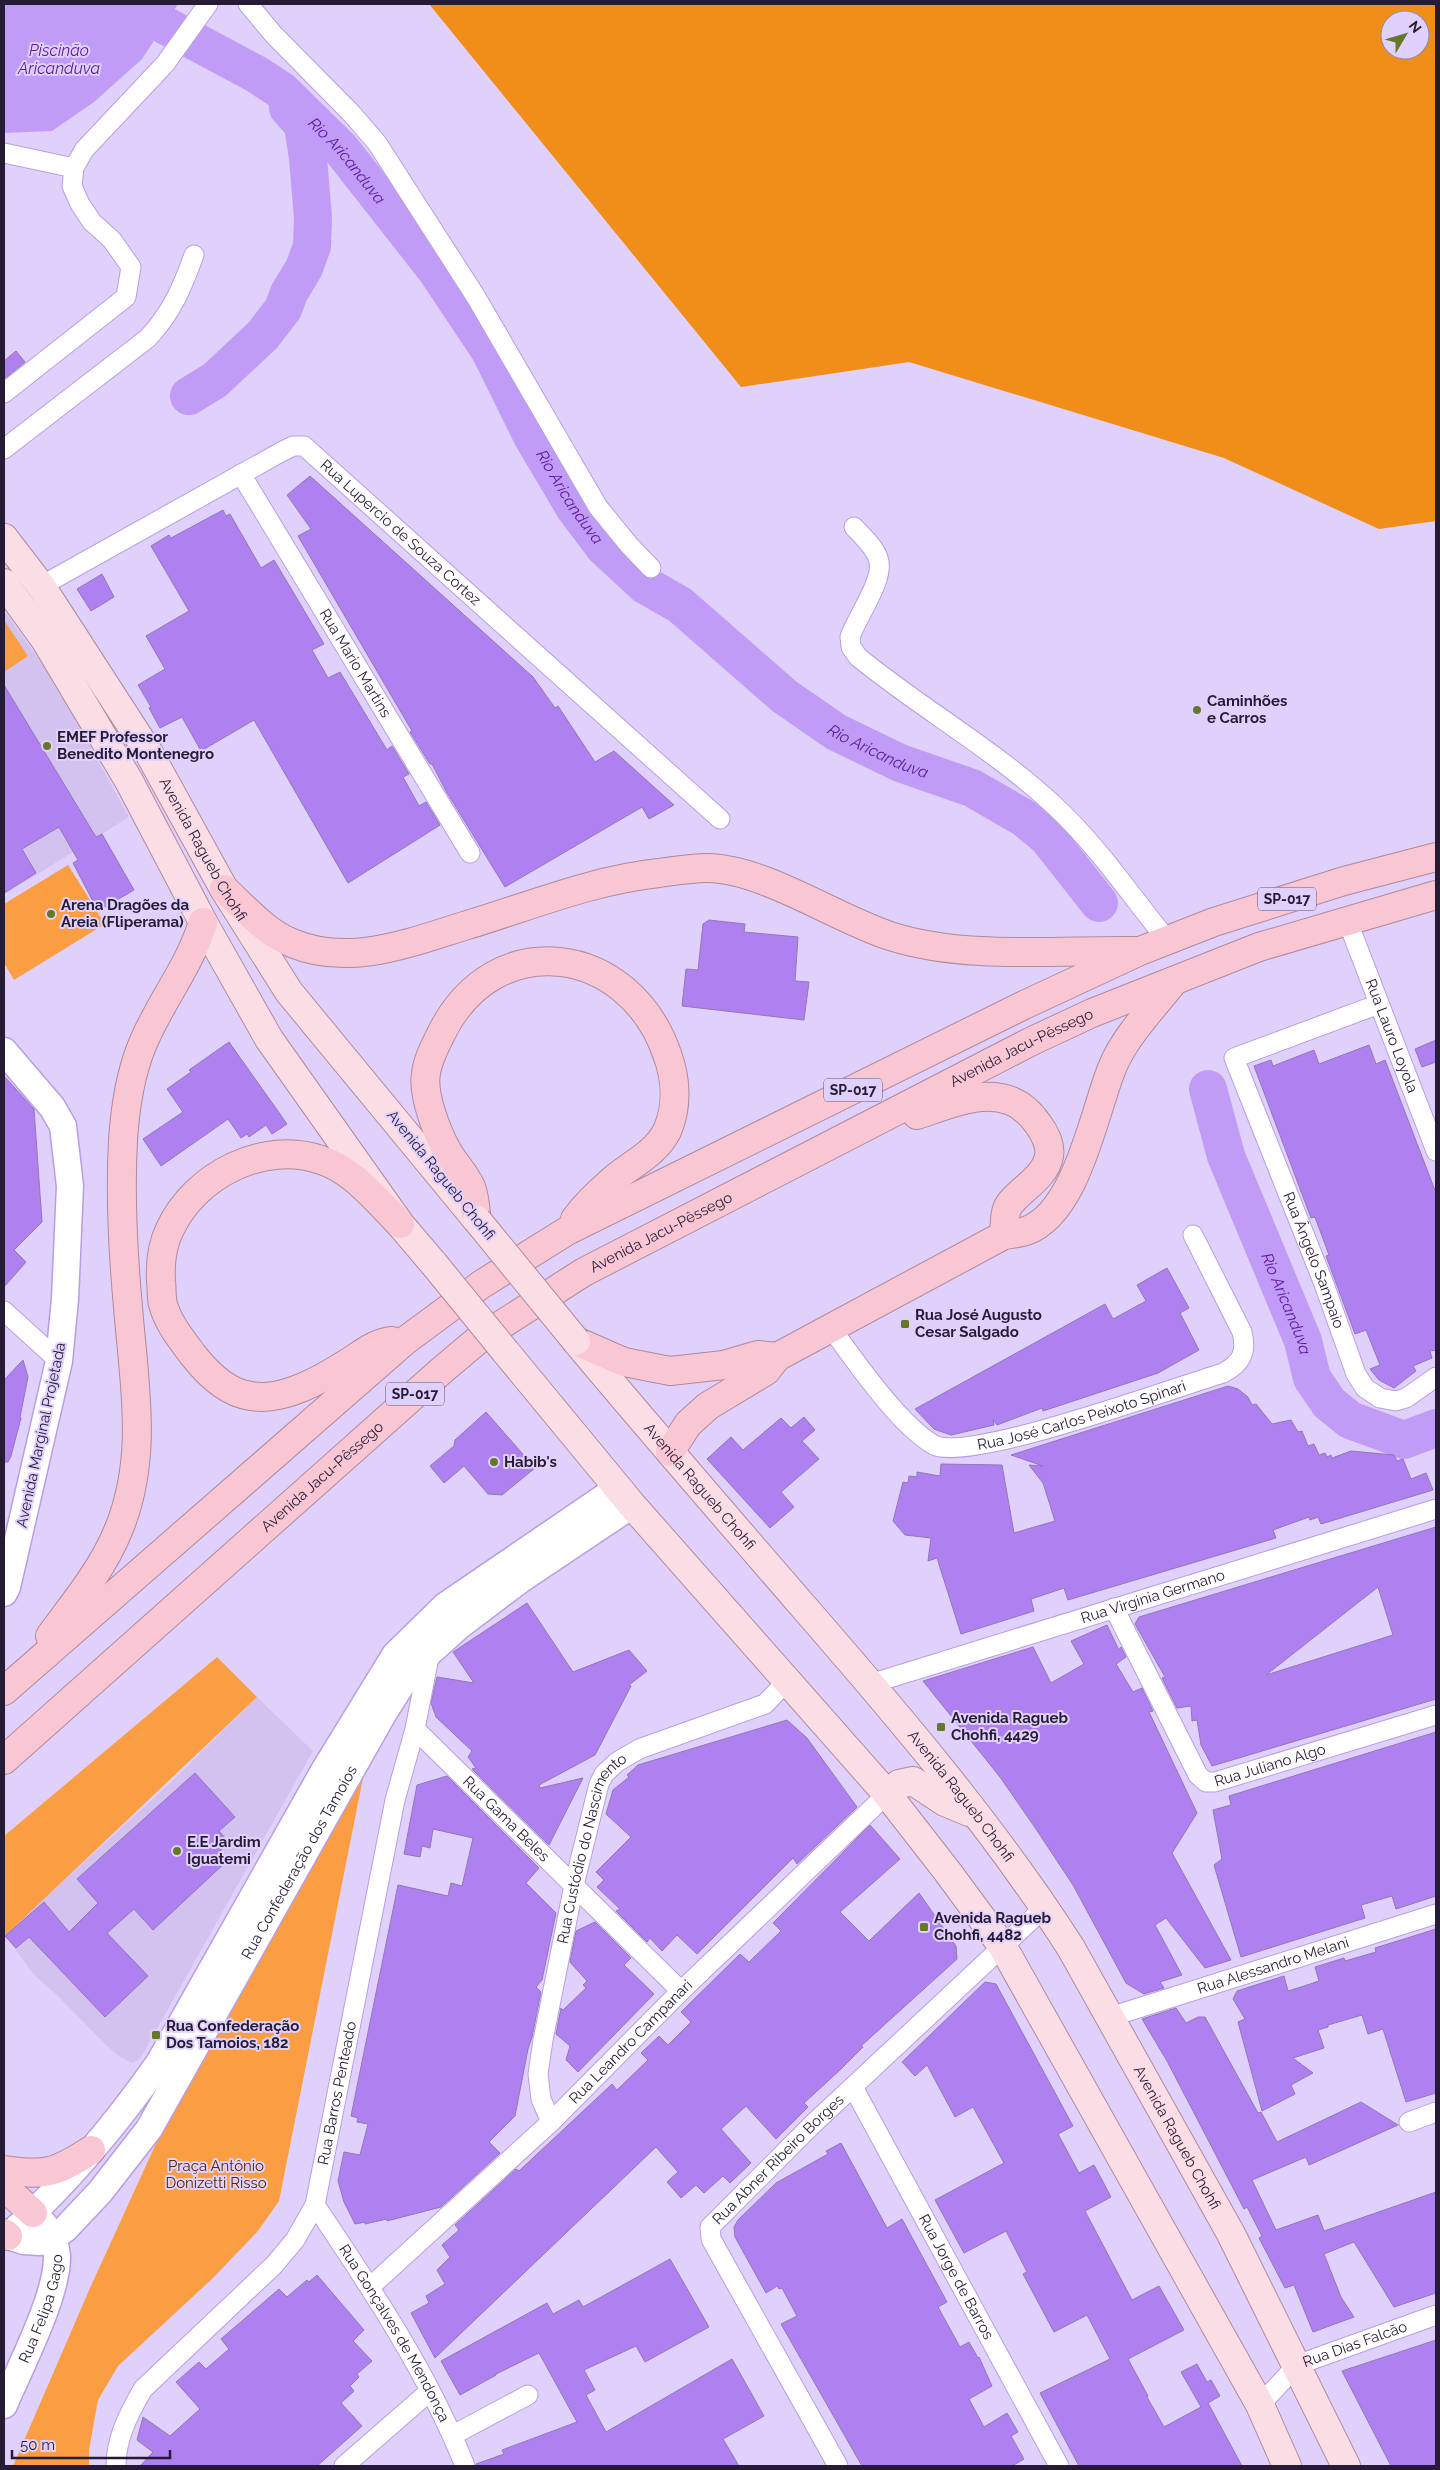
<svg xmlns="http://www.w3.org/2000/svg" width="1440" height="2470" viewBox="0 0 1440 2470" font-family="Raleway,sans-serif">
  <rect width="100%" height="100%" fill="#e0d1fc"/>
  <!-- built -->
  <g fill="#d3c2f0">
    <path d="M4,611L51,675L129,817L4,895Z"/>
    <path d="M257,1697L313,1751L140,2059L132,2063L120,2057L104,2043L58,1996L34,1975L5,1935L170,1783Z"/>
  </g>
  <!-- green -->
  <g fill="#fb9e43">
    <path d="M4,620L28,656L4,672Z"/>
    <path d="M68,865L105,924L14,980L4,963V904Z"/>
    <path d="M217,1657L257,1697L6,1935L4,1932V1836Z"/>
    <path d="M363,1778L279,2201L258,2231L213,2278L118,2366L98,2400L89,2450V2466H13L90,2288L175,2102Z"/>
  </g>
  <!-- forest -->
  <path fill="#f18d19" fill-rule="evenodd" d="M429,4H1436V521L1379,529L1224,458L909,362L741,387ZM1390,20H1420V50H1390Z"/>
  <!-- water -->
  <path fill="#c09cf7" d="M4,4H178L142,59L94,102L52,131L4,133Z"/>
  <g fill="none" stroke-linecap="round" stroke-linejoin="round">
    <!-- river -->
    <g stroke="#c09cf7" stroke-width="38">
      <path id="s1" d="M125,4L256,74L282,91L341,149L436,270L490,351L532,436L574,507L604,547L645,585L680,605L784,696L836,732L900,763L972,788L1024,818L1048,838L1099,903"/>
      <path d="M189,396L215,380L263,335L283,309L289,293L304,268L312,246L313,218L308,158L303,125L288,108"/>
      <path id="s2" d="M1208,1089L1226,1156L1303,1341L1312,1378L1329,1403L1350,1420L1404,1440L1436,1428"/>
    </g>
  </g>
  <!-- building -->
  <g fill="#af80f0" stroke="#9177ba" fill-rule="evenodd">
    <path d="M16,351L25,362L4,379V361Z"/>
    <path d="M310,476L533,677L555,708L558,706L595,762L614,751L674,805L649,819L642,807L505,887L446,791L432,764H430L410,732L412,731L298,536L311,529L287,495Z"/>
    <path d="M223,510L226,516L230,514L261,568L274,560L324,644L312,650L328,678L340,672L387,750L392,746L409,774L403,777L419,806L426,802L440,825L348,883L254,720L201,751L182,717L160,728L149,708L151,707L138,685L165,669L146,636L189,611L151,546L169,535L171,538Z"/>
    <path d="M102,574L114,597L91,611L77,589Z"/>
    <path d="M4,685L96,837L102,834L134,890L98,911L73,863L78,860L59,827L22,849L36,873L4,893Z"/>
    <path d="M709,920L745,924L744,932L798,937L795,981L809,982L804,1020L682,1006L686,969L698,970L703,924Z"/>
    <path d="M1436,1040V1062L1422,1067L1415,1049Z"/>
    <path d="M229,1042L287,1124L272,1134L266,1125L249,1137L247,1134L241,1138L228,1119L161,1166L143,1139L183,1112L167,1089L191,1072L189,1070Z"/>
    <path d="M1369,1045L1376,1064L1385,1060L1436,1193V1350L1430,1351L1432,1358L1413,1366L1416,1371L1394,1388L1379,1380L1370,1369L1380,1365L1366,1330L1355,1334L1326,1256L1329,1255L1315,1217L1311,1218L1254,1066L1271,1060L1273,1066L1314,1050L1319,1064Z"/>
    <path d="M4,1076L34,1109L42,1222L14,1250L26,1262L4,1287Z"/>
    <path d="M1167,1268L1189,1308L1180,1313L1199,1350L1158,1373L1043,1411L1042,1408L997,1425L993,1420L994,1425L951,1435L934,1429L915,1409L1105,1304L1113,1319L1146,1301L1137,1285Z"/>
    <path d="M23,1360L28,1377L20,1417L21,1418L11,1456L8,1462H4V1380Z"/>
    <path d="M1228,1386L1238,1389L1248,1397L1252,1405L1256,1404L1272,1424L1291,1420L1298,1432L1302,1431L1308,1446L1314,1444L1319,1455L1325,1453L1327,1457L1331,1455L1332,1458L1351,1451L1394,1455L1397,1461L1403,1459L1411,1479L1426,1473L1433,1490L1321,1524L1318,1517L1310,1520L1309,1517L1273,1530L1276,1538L1068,1600L1064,1588L1031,1599L1034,1611L961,1634L937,1558L928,1561L931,1538L905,1535L893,1521L903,1482L908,1483L909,1476L917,1477V1472L940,1476L941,1464L1002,1465L1014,1533L1055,1521L1043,1483L1029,1465L1043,1466L1011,1455Z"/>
    <path d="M486,1412L535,1468L502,1495L488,1494L464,1466L444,1483L430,1466L454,1446L455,1440Z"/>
    <path d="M804,1417L815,1430L802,1441L819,1459L781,1492L794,1507L770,1528L707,1459L731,1437L743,1450L781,1418L791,1428Z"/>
    <path d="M1436,1527V1699L1212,1766L1201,1745L1197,1720L1192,1721L1191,1706L1177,1708L1162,1678L1165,1677L1135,1624L1139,1617ZM1378,1587L1393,1635L1266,1675Z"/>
    <path d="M527,1603L573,1672L629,1650L647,1671L629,1685L631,1686L595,1755L539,1785L540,1788L583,1778L549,1845L472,1769L476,1768L468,1757L472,1751L436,1717L431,1703L437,1677L474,1683L453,1652Z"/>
    <path d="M1107,1625L1119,1650L1121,1647L1126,1657L1116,1664L1133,1692L1142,1688L1153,1711L1149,1712L1197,1813L1172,1853L1231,1960L1205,1968L1166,1918L1155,1925L1182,1975L1160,1982L1164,1988L1144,1994L1126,1983L1073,1885L1036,1829L1000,1777L923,1681L1033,1647L1051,1683L1084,1664L1071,1641Z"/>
    <path d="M787,1720L807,1738L857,1807L797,1864L793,1858L697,1954L677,1935L662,1951L650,1938L647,1942L616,1911L620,1909L597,1887L604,1880L596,1872L631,1837L606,1814L613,1790L629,1777L627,1775L638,1765Z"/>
    <path d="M1436,1732V1896L1396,1909L1392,1896L1361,1905L1365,1918L1241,1957L1214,1865L1222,1859L1213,1810L1231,1805L1229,1796Z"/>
    <path d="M195,1773L235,1817L219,1831L225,1838L218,1844L222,1849L220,1851L228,1860L153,1930L134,1909L107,1933L148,1976L105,2017L29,1937L16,1948L5,1936L44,1902L69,1932L98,1903L77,1879Z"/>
    <path d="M447,1776L539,1868L526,1883L556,1913L542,1980L536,1987L541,1992L532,2037L528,2049L515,2116L489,2142L500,2153L441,2207L387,2221V2219L365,2224V2222L355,2224L344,2202L338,2181L344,2152L360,2155L368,2124L357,2122L358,2118L351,2116L398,1885L448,1896L451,1883L462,1886L473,1838L433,1829L430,1848L422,1846L420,1857L404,1854L417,1785Z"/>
    <path d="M870,1825L900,1859L840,1912L869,1941L919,1893L956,1946L957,1959L861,2046L863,2047L840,2070L804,2103L808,2107L776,2139L746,2106L721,2129L751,2163L730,2183L723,2176L704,2193L696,2185L681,2198L667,2182L678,2172L656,2147L435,2358L411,2313L429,2303L426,2296L445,2284L437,2270L450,2257L442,2245L459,2230L455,2225L516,2169L519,2171L612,2084L617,2090L648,2060L641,2053L659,2036L668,2045L691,2022L681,2012L740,1954L749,1962L781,1931L773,1923Z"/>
    <path d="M595,1922L631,1958L624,1965L654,1994L578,2072L566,2060L570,2046L556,2034L561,2008L563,2010L586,1988L583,1985L587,1981L570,1962L576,1931Z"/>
    <path d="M1436,1929V2093L1406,2102L1383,2029L1368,2034L1362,2015L1328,2025V2027L1318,2030L1324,2048L1293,2058L1313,2073L1291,2085L1295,2094L1262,2111L1238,2022L1245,2019L1233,1999L1237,1991L1284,1976L1288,1991L1304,1986L1319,1981L1315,1967L1344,1958L1345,1961L1376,1952L1375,1948Z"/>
    <path d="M985,1982L996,1984L1073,2126L1058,2134L1079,2173L1094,2165L1111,2197L1085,2211L1132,2300L1159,2286L1184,2330L1128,2359L1148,2396L1147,2397L1164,2427L1201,2407L1181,2372L1197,2364L1207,2382L1211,2380L1220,2396L1208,2403L1242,2466H1079L1040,2393L1110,2359L1087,2315L1054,2332L1023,2274L1027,2272L1006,2231L964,2253L935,2200L1004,2163L973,2107L955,2117L927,2065L915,2076L902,2062Z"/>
    <path d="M1176,2008L1186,2023L1198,2017H1205L1258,2113L1261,2112L1277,2142L1361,2102L1398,2125L1309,2165L1306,2157L1252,2180L1276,2230L1318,2215L1324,2231L1436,2192V2293L1394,2307L1354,2242L1324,2254L1341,2297L1354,2317L1313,2332L1294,2285L1285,2288L1259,2238L1262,2236L1247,2207L1244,2209L1167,2061L1142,2019Z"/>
    <path d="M841,2143L887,2228L902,2219L947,2302L938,2307L960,2347L969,2342L978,2358L979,2357L992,2386L969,2399L984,2427L1007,2413L1018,2432L1011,2436L1024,2459L1012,2466H862L781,2324L797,2316L782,2288L779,2289L777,2286L766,2293L735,2237L734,2227L738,2220L776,2183L828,2154L826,2151Z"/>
    <path d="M670,2259L709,2327L645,2362L636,2346L584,2370L595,2390L586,2395L606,2432L732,2359L764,2416L723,2439L739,2466H476V2464L504,2454L502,2450L577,2422L539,2353L496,2374V2375L460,2395L441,2361L547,2303L553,2314L579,2300L583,2307Z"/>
    <path d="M317,2275L364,2330L353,2341L372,2361L357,2374L359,2377L350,2386L354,2391L341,2403L362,2426L317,2466H140L153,2452L137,2440L143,2417L170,2436L200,2409L176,2382L199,2362L206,2369L229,2349L221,2339L279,2289L287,2297L307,2280L309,2282Z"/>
    <path d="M1436,2340V2466H1391L1342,2371Z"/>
  </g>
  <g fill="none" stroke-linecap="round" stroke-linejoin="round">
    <!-- street casing -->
    <g stroke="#b89de3" stroke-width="21">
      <g id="street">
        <path d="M248,4L274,35L352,114L377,143L476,297L598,507L629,545L651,568"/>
        <path d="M4,153L74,168"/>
        <path d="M4,393L126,297L131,267L112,240L92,222L80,204L72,186L74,168L84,150L165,64L208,4"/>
        <path d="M4,449L148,338C172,312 182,288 194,255"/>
        <path id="s3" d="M241,474L470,853"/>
        <path d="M854,527C862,536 874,546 878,558C886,578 857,616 850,637L851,647L858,657C923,710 997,751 1058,809C1100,849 1131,896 1168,941"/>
        <path id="s4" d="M41,586L281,452L293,446H304L720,819"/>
        <path id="s5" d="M1347,920L1436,1151"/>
        <path id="s6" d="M1379,1004L1234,1058L1324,1284L1356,1374L1365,1388L1380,1398L1396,1401L1406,1398L1436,1377"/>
        <path d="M4,1311L59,1361"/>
        <path id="s7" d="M831,1328C855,1361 900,1426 934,1445C968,1463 1177,1387 1223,1373C1242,1363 1247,1352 1242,1332L1193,1235"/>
        <path id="s8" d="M1114,1608L1198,1775L1206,1782H1215L1436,1715"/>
        <path id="s9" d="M870,1684L1436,1509"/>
        <path id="s10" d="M415,1729L681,1991"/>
        <path id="s11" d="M1110,2017L1436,1914"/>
        <path id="s12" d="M853,2087L1059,2466"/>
        <path id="s13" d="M551,2122L541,2099L538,2074L543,2040L574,1885L599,1784L604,1774L617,1762L639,1749L765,1704L787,1681"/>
        <path d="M1409,2122L1436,2112"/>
        <path id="s14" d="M315,2205C371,2288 428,2373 465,2466"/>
        <path id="s15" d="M370,2287L551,2122L681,1991L887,1794"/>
        <path id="s16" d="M1260,2405L1297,2365L1436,2315"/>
        <path d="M453,2435L528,2395"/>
        <path id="s17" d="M116,2466C116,2438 129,2413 143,2389L274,2265L295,2240L315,2205L395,1800L415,1729L430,1652"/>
        <path d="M344,2466L430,2391"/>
        <path id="s18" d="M838,2466L711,2239L710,2227L814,2123L1045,1907"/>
      </g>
    </g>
    <!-- secondary casing -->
    <g stroke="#b89de3" stroke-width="29">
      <g id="secondary">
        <path d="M4,1051L52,1107L63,1126L70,1186L65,1299L59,1361L7,1587L4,1593"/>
        <path d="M17,2228C70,2179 117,2123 159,2063L325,1769L395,1655L445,1606L618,1488"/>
        <path id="s19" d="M8,2236L24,2241L40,2242L54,2237L65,2229L100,2192L149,2129L383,1714L402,1684L430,1652L459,1626L520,1580L632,1505"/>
        <path id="s20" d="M4,2405C20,2367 58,2295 57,2256C56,2243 52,2234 44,2224"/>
      </g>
    </g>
    <!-- primary casing -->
    <g stroke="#af8a9c" stroke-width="30">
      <g id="primary">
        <path id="s21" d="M4,538L41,586L149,753L224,889L289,992L477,1220"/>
        <path d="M4,583L46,641L129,781L203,922L269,1039L400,1224L434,1264"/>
        <path id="s22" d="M576,1341C653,1433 731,1523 809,1613C902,1720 994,1828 1071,1948L1231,2234L1346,2466"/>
        <path d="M505,1351L632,1505L887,1794L947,1871L1003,1947L1260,2405L1287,2466"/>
        <path d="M887,1794L899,1784L913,1781L945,1802L969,1812"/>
      </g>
    </g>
    <!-- highway casing -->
    <g stroke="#af8a9c" stroke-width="30">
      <g id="highway">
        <path d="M224,889C245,908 265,932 292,943C349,967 409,943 464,926C528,907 592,880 659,873C674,871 691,868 707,868C762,868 835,918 890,936C964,960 1056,950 1134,951"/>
        <path d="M917,1115C959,1101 1007,1078 1038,1124C1044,1132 1051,1145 1049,1156C1045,1180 1013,1193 1007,1209C1004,1216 1005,1227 1004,1235"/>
        <path d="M477,1220C475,1210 475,1196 471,1187C465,1174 455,1164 448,1152C437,1133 422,1094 426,1073C428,1059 435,1046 441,1034C494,925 629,944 667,1054C676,1078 678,1106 667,1131C655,1154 633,1163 614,1179C600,1191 586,1204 575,1219"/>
        <path d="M392,1341C375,1343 363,1353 349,1362C322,1379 283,1402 251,1396C227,1393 207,1373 193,1355C181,1339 168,1323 163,1304C161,1297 162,1288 161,1281C160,1264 162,1245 170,1229C195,1175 264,1140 321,1160C353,1170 377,1201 400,1224"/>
        <path d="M576,1341L624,1362L670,1371L724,1365L758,1355L777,1357"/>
        <path d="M670,1452L688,1424L708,1406L766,1371L777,1357L1004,1235C1011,1234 1020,1233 1026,1231C1077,1213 1094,1112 1112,1068C1125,1036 1153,1008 1174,981"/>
        <path d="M50,1636C74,1603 102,1570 118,1531C149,1457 134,1384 128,1307C123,1253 120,1195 123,1140C125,1110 130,1076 141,1048C158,1004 190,967 203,922"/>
        <path d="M4,1691L406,1340L482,1284L567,1231L1024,1005L1140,951L1214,922L1344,881L1436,857"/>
        <path id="s23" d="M4,1760L441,1371L479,1339L584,1272L1032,1041L1092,1013L1259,947L1436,895"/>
        <path d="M4,2170C46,2176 56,2173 91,2150"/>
        <path d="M4,2187L33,2213"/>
        <path d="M4,2233L8,2236"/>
      </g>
    </g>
    <!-- street -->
    <use href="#street" stroke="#fff" stroke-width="19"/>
    <!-- secondary -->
    <use href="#secondary" stroke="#fff" stroke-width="26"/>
    <!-- primary -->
    <use href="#primary" stroke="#fbdde5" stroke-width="28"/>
    <!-- highway -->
    <use href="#highway" stroke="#f9c6d3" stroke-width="28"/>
    <!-- primary-bridge casing -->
    <g stroke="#af8a9c" stroke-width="30" stroke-linecap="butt">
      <g id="primary-bridge">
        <path d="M477,1220L576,1341"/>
        <path d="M434,1264L505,1351"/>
      </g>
    </g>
    <!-- primary-bridge -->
    <use href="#primary-bridge" stroke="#fbdde5" stroke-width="28"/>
  </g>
  <!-- markers -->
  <g fill="#657828" stroke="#e0d1fc" stroke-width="2">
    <circle cx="1197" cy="710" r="5"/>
    <circle cx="47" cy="746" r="5"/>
    <circle cx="51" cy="914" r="5"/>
    <rect x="900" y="1319" width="10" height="10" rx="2.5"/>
    <circle cx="494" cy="1462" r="5"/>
    <rect x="936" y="1722" width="10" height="10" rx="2.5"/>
    <circle cx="177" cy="1851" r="5"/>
    <rect x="919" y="1922" width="10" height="10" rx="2.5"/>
    <rect x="151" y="2030" width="10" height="10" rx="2.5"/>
  </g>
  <g text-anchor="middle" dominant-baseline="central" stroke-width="4" stroke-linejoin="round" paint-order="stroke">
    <!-- shield labels -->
    <g fill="#e0d1fc" stroke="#5e5271" stroke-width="1">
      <rect x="1258" y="887.5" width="58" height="23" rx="4"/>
      <rect x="824" y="1078.5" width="58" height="23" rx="4"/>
      <rect x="386" y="1382.5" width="58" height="23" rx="4"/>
    </g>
    <g font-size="14" font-weight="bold" fill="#261b35">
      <text x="1287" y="899">SP-017</text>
      <text x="853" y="1090">SP-017</text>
      <text x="415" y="1394">SP-017</text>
    </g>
    <!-- street labels -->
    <g font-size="15" fill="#261b35" stroke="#e0d1fc">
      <text stroke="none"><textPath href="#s4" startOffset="429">Rua Lupercio de Souza Cortez</textPath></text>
      <text stroke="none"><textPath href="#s3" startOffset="221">Rua Mario Martins</textPath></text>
      <text stroke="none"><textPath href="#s21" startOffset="370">Avenida Ragueb Chohfi</textPath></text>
      <text stroke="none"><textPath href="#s5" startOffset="124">Rua Lauro Loyola</textPath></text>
      <text stroke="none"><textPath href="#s23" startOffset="1251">Avenida Jacu-Pêssego</textPath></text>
      <text transform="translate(441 1175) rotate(51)">Avenida Ragueb Chohfi</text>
      <text stroke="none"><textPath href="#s23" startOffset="846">Avenida Jacu-Pêssego</textPath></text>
      <text stroke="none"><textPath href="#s6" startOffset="372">Rua Ângelo Sampaio</textPath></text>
      <text stroke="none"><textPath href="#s7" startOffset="309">Rua José Carlos Peixoto Spinari</textPath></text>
      <text transform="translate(41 1435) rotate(-78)">Avenida Marginal Projetada</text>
      <text stroke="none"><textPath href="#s23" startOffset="426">Avenida Jacu-Pêssego</textPath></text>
      <text stroke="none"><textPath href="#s22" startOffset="191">Avenida Ragueb Chohfi</textPath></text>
      <text stroke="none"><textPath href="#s9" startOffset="296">Rua Virginia Germano</textPath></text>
      <text stroke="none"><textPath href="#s8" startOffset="264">Rua Juliano Algo</textPath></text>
      <text stroke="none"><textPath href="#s22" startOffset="596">Avenida Ragueb Chohfi</textPath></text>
      <text stroke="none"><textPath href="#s10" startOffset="128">Rua Gama Beles</textPath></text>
      <text stroke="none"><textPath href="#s13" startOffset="284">Rua Custódio do Nascimento</textPath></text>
      <text stroke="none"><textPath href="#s19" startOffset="498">Rua Confederação dos Tamoios</textPath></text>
      <text stroke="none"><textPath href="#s11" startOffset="171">Rua Alessandro Melani</textPath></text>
      <text stroke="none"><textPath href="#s15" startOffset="358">Rua Leandro Campanari</textPath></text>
      <text stroke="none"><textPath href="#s17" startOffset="450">Rua Barros Penteado</textPath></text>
      <text stroke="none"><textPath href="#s22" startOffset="1001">Avenida Ragueb Chohfi</textPath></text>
      <text stroke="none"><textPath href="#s18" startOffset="368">Rua Abner Ribeiro Borges</textPath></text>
      <text stroke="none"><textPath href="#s12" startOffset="216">Rua Jorge de Barros</textPath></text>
      <text stroke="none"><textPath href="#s20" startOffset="104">Rua Felipa Gago</textPath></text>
      <text stroke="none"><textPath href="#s14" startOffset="151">Rua Gonçalves de Mendonça</textPath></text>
      <text stroke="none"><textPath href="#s16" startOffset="116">Rua Dias Falcão</textPath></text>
    </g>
    <!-- poi labels -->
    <g font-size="15" font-weight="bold" fill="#261b35" stroke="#e0d1fc" text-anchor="start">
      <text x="1207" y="701">Caminhões<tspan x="1207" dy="17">e Carros</tspan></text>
      <text x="57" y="737">EMEF Professor<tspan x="57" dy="17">Benedito Montenegro</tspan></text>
      <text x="61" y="905">Arena Dragões da<tspan x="61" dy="17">Areia (Fliperama)</tspan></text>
      <text x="915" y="1315">Rua José Augusto<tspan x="915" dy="17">Cesar Salgado</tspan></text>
      <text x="504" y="1462">Habib's</text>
      <text x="951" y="1718">Avenida Ragueb<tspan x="951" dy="17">Chohfi, 4429</tspan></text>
      <text x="187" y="1842">E.E Jardim<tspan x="187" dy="17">Iguatemi</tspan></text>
      <text x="934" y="1918">Avenida Ragueb<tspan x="934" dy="17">Chohfi, 4482</tspan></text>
      <text x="166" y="2026">Rua Confederação<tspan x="166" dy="17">Dos Tamoios, 182</tspan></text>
    </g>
    <!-- park labels -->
    <g font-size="15" fill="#522b00" stroke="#e0d1fc">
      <text x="216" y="2166">Praça Antônio<tspan x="216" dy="17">Donizetti Risso</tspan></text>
    </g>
    <!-- water labels -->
    <g font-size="16" font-style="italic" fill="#5e179d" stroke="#e0d1fc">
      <text x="59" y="50">Piscinão<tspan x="59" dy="18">Aricanduva</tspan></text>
      <text stroke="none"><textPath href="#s1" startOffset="275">Rio Aricanduva</textPath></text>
      <text stroke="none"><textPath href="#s1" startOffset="680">Rio Aricanduva</textPath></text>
      <text stroke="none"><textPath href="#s1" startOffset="1085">Rio Aricanduva</textPath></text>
      <text stroke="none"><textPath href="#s2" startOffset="229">Rio Aricanduva</textPath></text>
    </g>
  </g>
  <!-- border -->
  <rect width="1440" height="2470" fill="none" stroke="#261b35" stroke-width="10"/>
  <!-- north arrow -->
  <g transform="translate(1405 35) rotate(52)"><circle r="24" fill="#e0d1fc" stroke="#9688ac"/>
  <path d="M0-4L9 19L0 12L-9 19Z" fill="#657828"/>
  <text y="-8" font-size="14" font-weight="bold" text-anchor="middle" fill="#261b35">N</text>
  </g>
  <!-- scale -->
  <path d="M12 2450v8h158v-8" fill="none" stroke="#261b35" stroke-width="2.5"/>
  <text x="20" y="2450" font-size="15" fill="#261b35" stroke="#e0d1fc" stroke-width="4" paint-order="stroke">50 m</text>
</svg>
